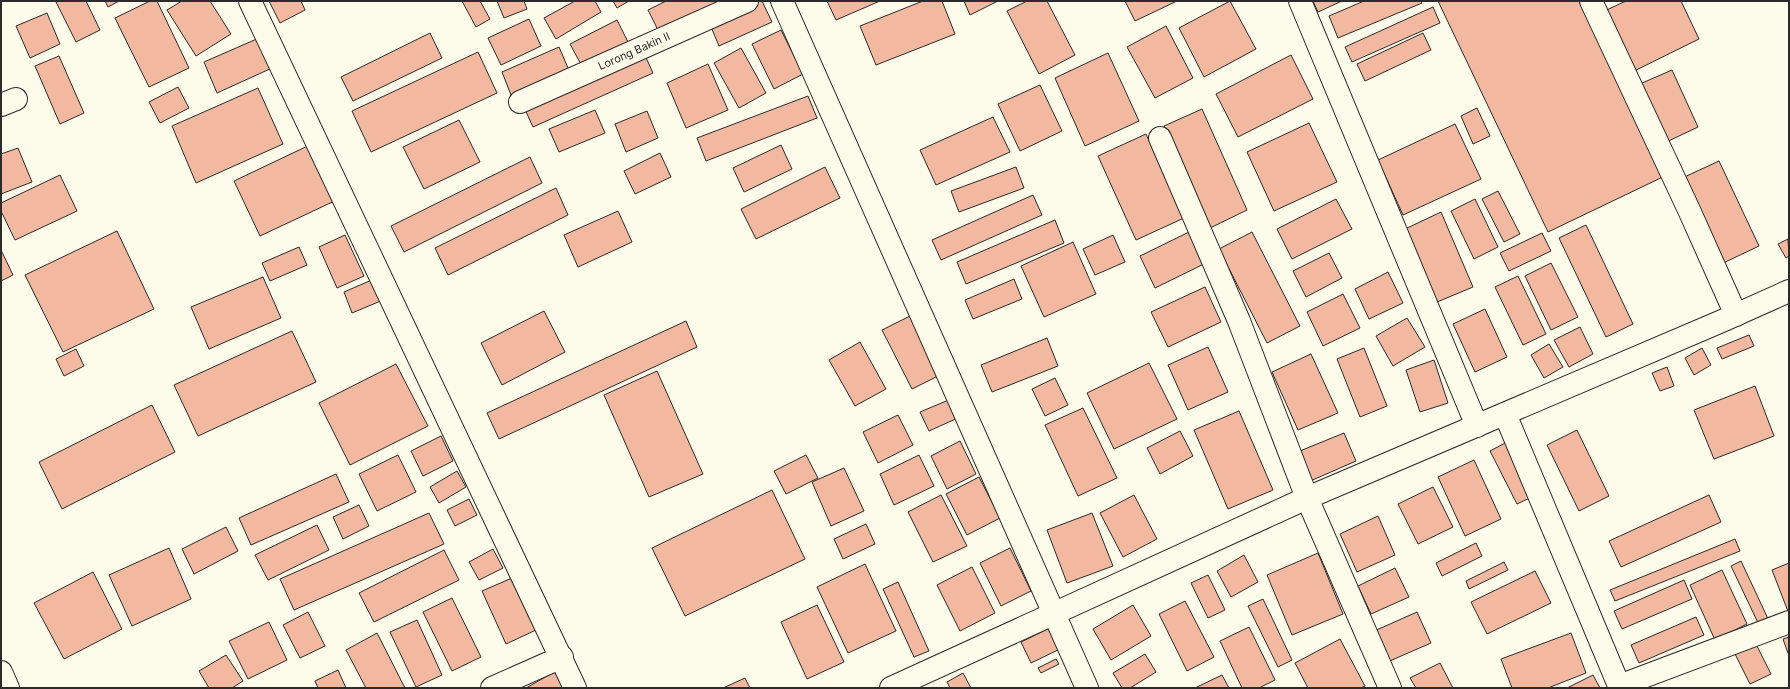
<svg xmlns="http://www.w3.org/2000/svg" width="1790" height="689" viewBox="0 0 1790 689" font-family="Inter,sans-serif">
  <rect width="100%" height="100%" fill="#fdfbea"/>
  <!-- building -->
  <g fill="#f2b8a0" stroke="#2b2b2b">
    <path d="M58,1H86L100,30L76,42L56,2Z"/>
    <path d="M105,1H119L108,7Z"/>
    <path d="M150,1H157L189,68L149,87L115,18Z"/>
    <path d="M182,1H210L231,34L196,56L167,10Z"/>
    <path d="M269,1H301L305,10L280,23Z"/>
    <path d="M462,1H480L490,19L476,27Z"/>
    <path d="M497,1H524L527,9L504,18Z"/>
    <path d="M575,1H595L601,12L556,39L544,18Z"/>
    <path d="M613,1H629L617,8Z"/>
    <path d="M666,1H724L660,34L648,10Z"/>
    <path d="M755,1H762L772,22L719,46L709,22Z"/>
    <path d="M827,1H880L836,20Z"/>
    <path d="M923,1H942L955,34L876,65L860,26Z"/>
    <path d="M964,1H998L970,15Z"/>
    <path d="M1027,1H1047L1075,55L1039,74L1007,11Z"/>
    <path d="M1125,1H1177L1135,21Z"/>
    <path d="M1230,1L1256,49L1204,77L1179,28Z"/>
    <path d="M1313,1H1342L1318,12Z"/>
    <path d="M1364,1H1421L1422,3L1338,38L1329,16Z"/>
    <path d="M1438,1H1586L1669,174L1548,232Z"/>
    <path d="M1626,1H1681L1699,39L1628,74L1598,14Z"/>
    <path d="M1433,7L1440,23L1352,62L1345,47Z"/>
    <path d="M47,13L60,44L30,58L16,26Z"/>
    <path d="M529,19L541,46L501,65L488,38Z"/>
    <path d="M617,20L630,46L584,70L570,44Z"/>
    <path d="M1166,26L1193,78L1155,98L1127,47Z"/>
    <path d="M781,30L803,74L774,89L752,44Z"/>
    <path d="M430,33L442,58L353,101L341,77Z"/>
    <path d="M1423,33L1431,50L1365,81L1357,64Z"/>
    <path d="M259,38L272,68L217,93L204,62Z"/>
    <path d="M559,47L571,75L513,100L502,72Z"/>
    <path d="M741,48L766,93L739,108L714,63Z"/>
    <path d="M643,51L653,73L533,127L523,105Z"/>
    <path d="M478,52L497,93L371,152L352,111Z"/>
    <path d="M1108,53L1139,121L1085,146L1055,78Z"/>
    <path d="M1291,55L1313,99L1238,137L1216,94Z"/>
    <path d="M59,56L84,113L60,124L35,66Z"/>
    <path d="M708,64L728,110L686,128L667,83Z"/>
    <path d="M1672,70L1698,127L1660,145L1633,87Z"/>
    <path d="M1040,85L1062,131L1020,151L998,104Z"/>
    <path d="M178,87L189,108L160,123L149,102Z"/>
    <path d="M258,88L283,144L196,183L172,126Z"/>
    <path d="M808,96L817,118L706,161L697,138Z"/>
    <path d="M1477,108L1490,136L1473,144L1461,116Z"/>
    <path d="M1202,109L1247,210L1210,228L1164,126Z"/>
    <path d="M595,110L605,133L559,152L549,129Z"/>
    <path d="M647,111L658,138L626,152L615,124Z"/>
    <path d="M993,117L1010,152L936,185L920,150Z"/>
    <path d="M459,120L480,162L424,189L403,147Z"/>
    <path d="M1309,123L1337,182L1274,211L1247,152Z"/>
    <path d="M1455,124L1481,179L1403,215L1378,160Z"/>
    <path d="M1146,134L1184,218L1136,240L1098,156Z"/>
    <path d="M316,142L343,197L260,236L234,181Z"/>
    <path d="M781,145L792,169L744,192L733,168Z"/>
    <path d="M18,148L32,182L1,194V154Z"/>
    <path d="M660,153L671,177L635,194L624,171Z"/>
    <path d="M530,157L542,183L404,252L391,226Z"/>
    <path d="M1719,161L1759,246L1717,266L1678,180Z"/>
    <path d="M825,167L840,198L756,239L741,209Z"/>
    <path d="M1016,167L1024,188L959,212L951,191Z"/>
    <path d="M60,175L77,211L15,240L1,211V203Z"/>
    <path d="M556,188L568,215L448,275L435,248Z"/>
    <path d="M1498,191L1520,234L1504,242L1482,199Z"/>
    <path d="M1033,195L1042,215L941,260L932,240Z"/>
    <path d="M1336,199L1352,229L1292,259L1277,229Z"/>
    <path d="M1475,199L1498,247L1474,259L1451,211Z"/>
    <path d="M618,211L632,242L578,267L564,235Z"/>
    <path d="M1441,212L1473,287L1437,302L1405,229Z"/>
    <path d="M1055,220L1064,243L966,284L957,262Z"/>
    <path d="M1586,225L1633,324L1606,337L1559,238Z"/>
    <path d="M117,231L154,309L63,352L25,275Z"/>
    <path d="M1189,232L1204,264L1155,288L1140,256Z"/>
    <path d="M1252,232L1300,326L1267,343L1219,249Z"/>
    <path d="M1542,233L1551,251L1509,271L1500,253Z"/>
    <path d="M345,235L364,276L337,288L319,247Z"/>
    <path d="M1113,235L1125,262L1095,275L1083,249Z"/>
    <path d="M1788,239L1789,256L1786,258L1778,244Z"/>
    <path d="M1073,242L1096,294L1044,317L1021,266Z"/>
    <path d="M299,247L307,265L270,281L262,263Z"/>
    <path d="M1,250L13,275L1,281Z"/>
    <path d="M1329,253L1342,278L1306,297L1293,271Z"/>
    <path d="M1551,263L1578,317L1551,330L1525,276Z"/>
    <path d="M1388,272L1403,303L1369,319L1355,289Z"/>
    <path d="M1518,276L1546,334L1523,345L1495,287Z"/>
    <path d="M263,277L281,318L209,349L191,307Z"/>
    <path d="M374,279L383,300L352,313L344,292Z"/>
    <path d="M1014,279L1022,299L973,319L965,300Z"/>
    <path d="M1205,287L1221,322L1168,347L1151,312Z"/>
    <path d="M1343,294L1360,328L1323,346L1307,312Z"/>
    <path d="M1485,309L1507,357L1475,372L1453,324Z"/>
    <path d="M544,311L565,352L502,385L481,343Z"/>
    <path d="M912,315L942,374L912,389L882,330Z"/>
    <path d="M1407,318L1425,347L1393,366L1376,336Z"/>
    <path d="M686,321L697,347L499,439L487,413Z"/>
    <path d="M1580,327L1593,354L1569,367L1554,340Z"/>
    <path d="M292,331L316,382L198,436L174,385Z"/>
    <path d="M1749,335L1754,346L1722,359L1717,348Z"/>
    <path d="M1047,338L1058,366L992,392L981,365Z"/>
    <path d="M860,342L886,389L855,406L829,360Z"/>
    <path d="M1549,344L1563,367L1544,378L1531,355Z"/>
    <path d="M1208,347L1228,392L1188,410L1168,365Z"/>
    <path d="M1364,348L1387,406L1360,417L1337,359Z"/>
    <path d="M1702,348L1711,365L1694,375L1685,358Z"/>
    <path d="M76,349L84,366L64,376L56,359Z"/>
    <path d="M1311,354L1338,413L1298,430L1272,372Z"/>
    <path d="M1434,360L1448,403L1420,412L1406,370Z"/>
    <path d="M1149,363L1177,419L1114,449L1087,393Z"/>
    <path d="M396,364L428,426L350,465L319,403Z"/>
    <path d="M1667,367L1674,386L1660,391L1652,373Z"/>
    <path d="M657,371L703,474L649,497L604,395Z"/>
    <path d="M1055,378L1068,405L1045,416L1032,389Z"/>
    <path d="M1755,386L1774,436L1714,459L1694,410Z"/>
    <path d="M951,399L960,417L929,431L920,412Z"/>
    <path d="M152,405L175,452L62,509L39,462Z"/>
    <path d="M1083,408L1117,478L1078,496L1045,425Z"/>
    <path d="M1239,411L1273,490L1228,509L1194,430Z"/>
    <path d="M898,415L913,445L878,463L863,432Z"/>
    <path d="M1577,430L1609,496L1579,511L1547,445Z"/>
    <path d="M1180,431L1193,456L1160,474L1147,448Z"/>
    <path d="M1344,433L1356,461L1308,482L1295,453Z"/>
    <path d="M441,436L453,461L423,476L411,451Z"/>
    <path d="M960,441L976,474L947,489L931,456Z"/>
    <path d="M1507,442L1534,496L1517,504L1490,451Z"/>
    <path d="M398,455L416,492L377,511L359,474Z"/>
    <path d="M806,455L818,478L786,494L774,471Z"/>
    <path d="M919,455L934,486L894,505L880,474Z"/>
    <path d="M1474,460L1501,519L1465,536L1438,477Z"/>
    <path d="M844,468L864,511L831,526L812,482Z"/>
    <path d="M457,471L466,487L439,503L430,487Z"/>
    <path d="M336,474L349,502L251,545L239,518Z"/>
    <path d="M979,477L1000,518L967,535L946,494Z"/>
    <path d="M1433,487L1453,527L1418,544L1398,504Z"/>
    <path d="M772,490L805,559L685,616L652,548Z"/>
    <path d="M941,495L967,546L933,562L908,512Z"/>
    <path d="M1134,495L1157,539L1123,557L1100,513Z"/>
    <path d="M1709,495L1721,522L1621,567L1609,541Z"/>
    <path d="M469,499L477,515L455,526L447,510Z"/>
    <path d="M359,505L369,526L343,539L333,517Z"/>
    <path d="M429,513L444,544L294,610L280,579Z"/>
    <path d="M1092,513L1113,566L1067,583L1047,530Z"/>
    <path d="M1378,516L1395,555L1357,572L1340,534Z"/>
    <path d="M866,524L875,544L843,559L834,539Z"/>
    <path d="M317,525L329,550L268,580L255,555Z"/>
    <path d="M226,527L238,551L194,574L182,549Z"/>
    <path d="M1735,539L1740,551L1615,601L1610,590Z"/>
    <path d="M1476,543L1482,556L1442,576L1436,563Z"/>
    <path d="M169,548L191,599L132,626L109,575Z"/>
    <path d="M1010,548L1031,591L1001,606L980,563Z"/>
    <path d="M493,549L503,568L479,580L469,562Z"/>
    <path d="M444,550L459,580L374,622L359,593Z"/>
    <path d="M1318,553L1343,614L1292,635L1267,575Z"/>
    <path d="M1244,555L1258,582L1231,597L1217,571Z"/>
    <path d="M1741,561L1770,623L1760,627L1731,566Z"/>
    <path d="M1504,562L1508,570L1469,589L1466,581Z"/>
    <path d="M1789,563V614L1772,570Z"/>
    <path d="M865,564L896,631L848,653L817,587Z"/>
    <path d="M972,567L995,613L960,631L937,585Z"/>
    <path d="M1395,568L1409,597L1371,614L1358,586Z"/>
    <path d="M1722,570L1747,624L1715,640L1690,585Z"/>
    <path d="M1535,571L1551,603L1487,634L1471,602Z"/>
    <path d="M93,572L122,629L64,659L34,603Z"/>
    <path d="M1208,575L1225,610L1208,618L1191,583Z"/>
    <path d="M512,578L536,630L506,644L482,591Z"/>
    <path d="M1684,580L1692,599L1622,629L1614,611Z"/>
    <path d="M898,582L929,651L914,657L883,589Z"/>
    <path d="M452,598L481,657L452,671L423,612Z"/>
    <path d="M1263,599L1292,660L1278,667L1248,606Z"/>
    <path d="M1185,601L1214,657L1187,671L1159,614Z"/>
    <path d="M817,605L844,662L807,679L781,622Z"/>
    <path d="M1133,605L1151,636L1111,660L1093,629Z"/>
    <path d="M308,612L325,646L300,658L283,625Z"/>
    <path d="M1417,612L1431,643L1385,663L1372,632Z"/>
    <path d="M1696,617L1704,635L1639,663L1631,645Z"/>
    <path d="M417,620L442,675L416,687L390,632Z"/>
    <path d="M269,622L287,660L248,679L229,641Z"/>
    <path d="M1052,627L1062,648L1031,663L1021,642Z"/>
    <path d="M1249,627L1275,680L1259,688H1242L1220,641Z"/>
    <path d="M377,633L405,688H366L346,650Z"/>
    <path d="M1571,633L1586,673L1548,688H1512L1501,659Z"/>
    <path d="M1789,637V656L1783,639Z"/>
    <path d="M1340,639L1365,686L1361,688H1308L1295,663Z"/>
    <path d="M1755,642L1771,674L1750,684L1734,652Z"/>
    <path d="M1145,654L1156,672L1130,688H1122L1113,673Z"/>
    <path d="M226,655L243,681L232,688H209L199,671Z"/>
    <path d="M1056,659L1059,664L1041,673L1038,668Z"/>
    <path d="M1440,663L1453,688H1416L1410,678Z"/>
    <path d="M338,670L346,688H318L315,681Z"/>
    <path d="M556,671L565,688H526Z"/>
    <path d="M963,673L971,688H950L947,682Z"/>
    <path d="M1222,675L1229,688H1195Z"/>
    <path d="M1593,675L1600,688H1567Z"/>
    <path d="M745,678L750,688H723Z"/>
  </g>
  <g fill="none" stroke-linecap="round" stroke-linejoin="round">
    <!-- street casing -->
    <g stroke="#2b2b2b" stroke-width="24">
      <g id="street">
        <path d="M250,1L575,688"/>
        <path d="M782,1L1087,688"/>
        <path d="M1300,1L1477,426"/>
        <path d="M1591,1L1689,210L1736,315"/>
        <path d="M520,102L747,1"/>
        <path d="M1,105L16,99"/>
        <path d="M1160,138L1239,321L1307,498L1390,688"/>
        <path d="M1505,414L1620,688"/>
        <path d="M1619,686L1789,622"/>
        <path d="M492,688L562,657"/>
        <path d="M891,688L1307,498L1722,321L1789,291"/>
      </g>
    </g>
    <!-- highway casing -->
    <g stroke="#2b2b2b" stroke-width="24">
      <path id="highway" d="M1,672L8,688"/>
    </g>
    <!-- street -->
    <use href="#street" stroke="#fdfbea" stroke-width="22"/>
    <!-- highway -->
    <use href="#highway" stroke="#fdfbea" stroke-width="22"/>
  </g>
  <g text-anchor="middle" dominant-baseline="central" stroke-width="3" stroke-linejoin="round" paint-order="stroke">
    <!-- street labels -->
    <g font-size="11" fill="#2b2b2b" stroke="#fdfbea">
      <text transform="translate(634 51) rotate(-24)">Lorong Bakin II</text>
    </g>
  </g>
  <!-- border -->
  <rect width="1790" height="689" fill="none" stroke="#2b2b2b" stroke-width="4"/>
</svg>
